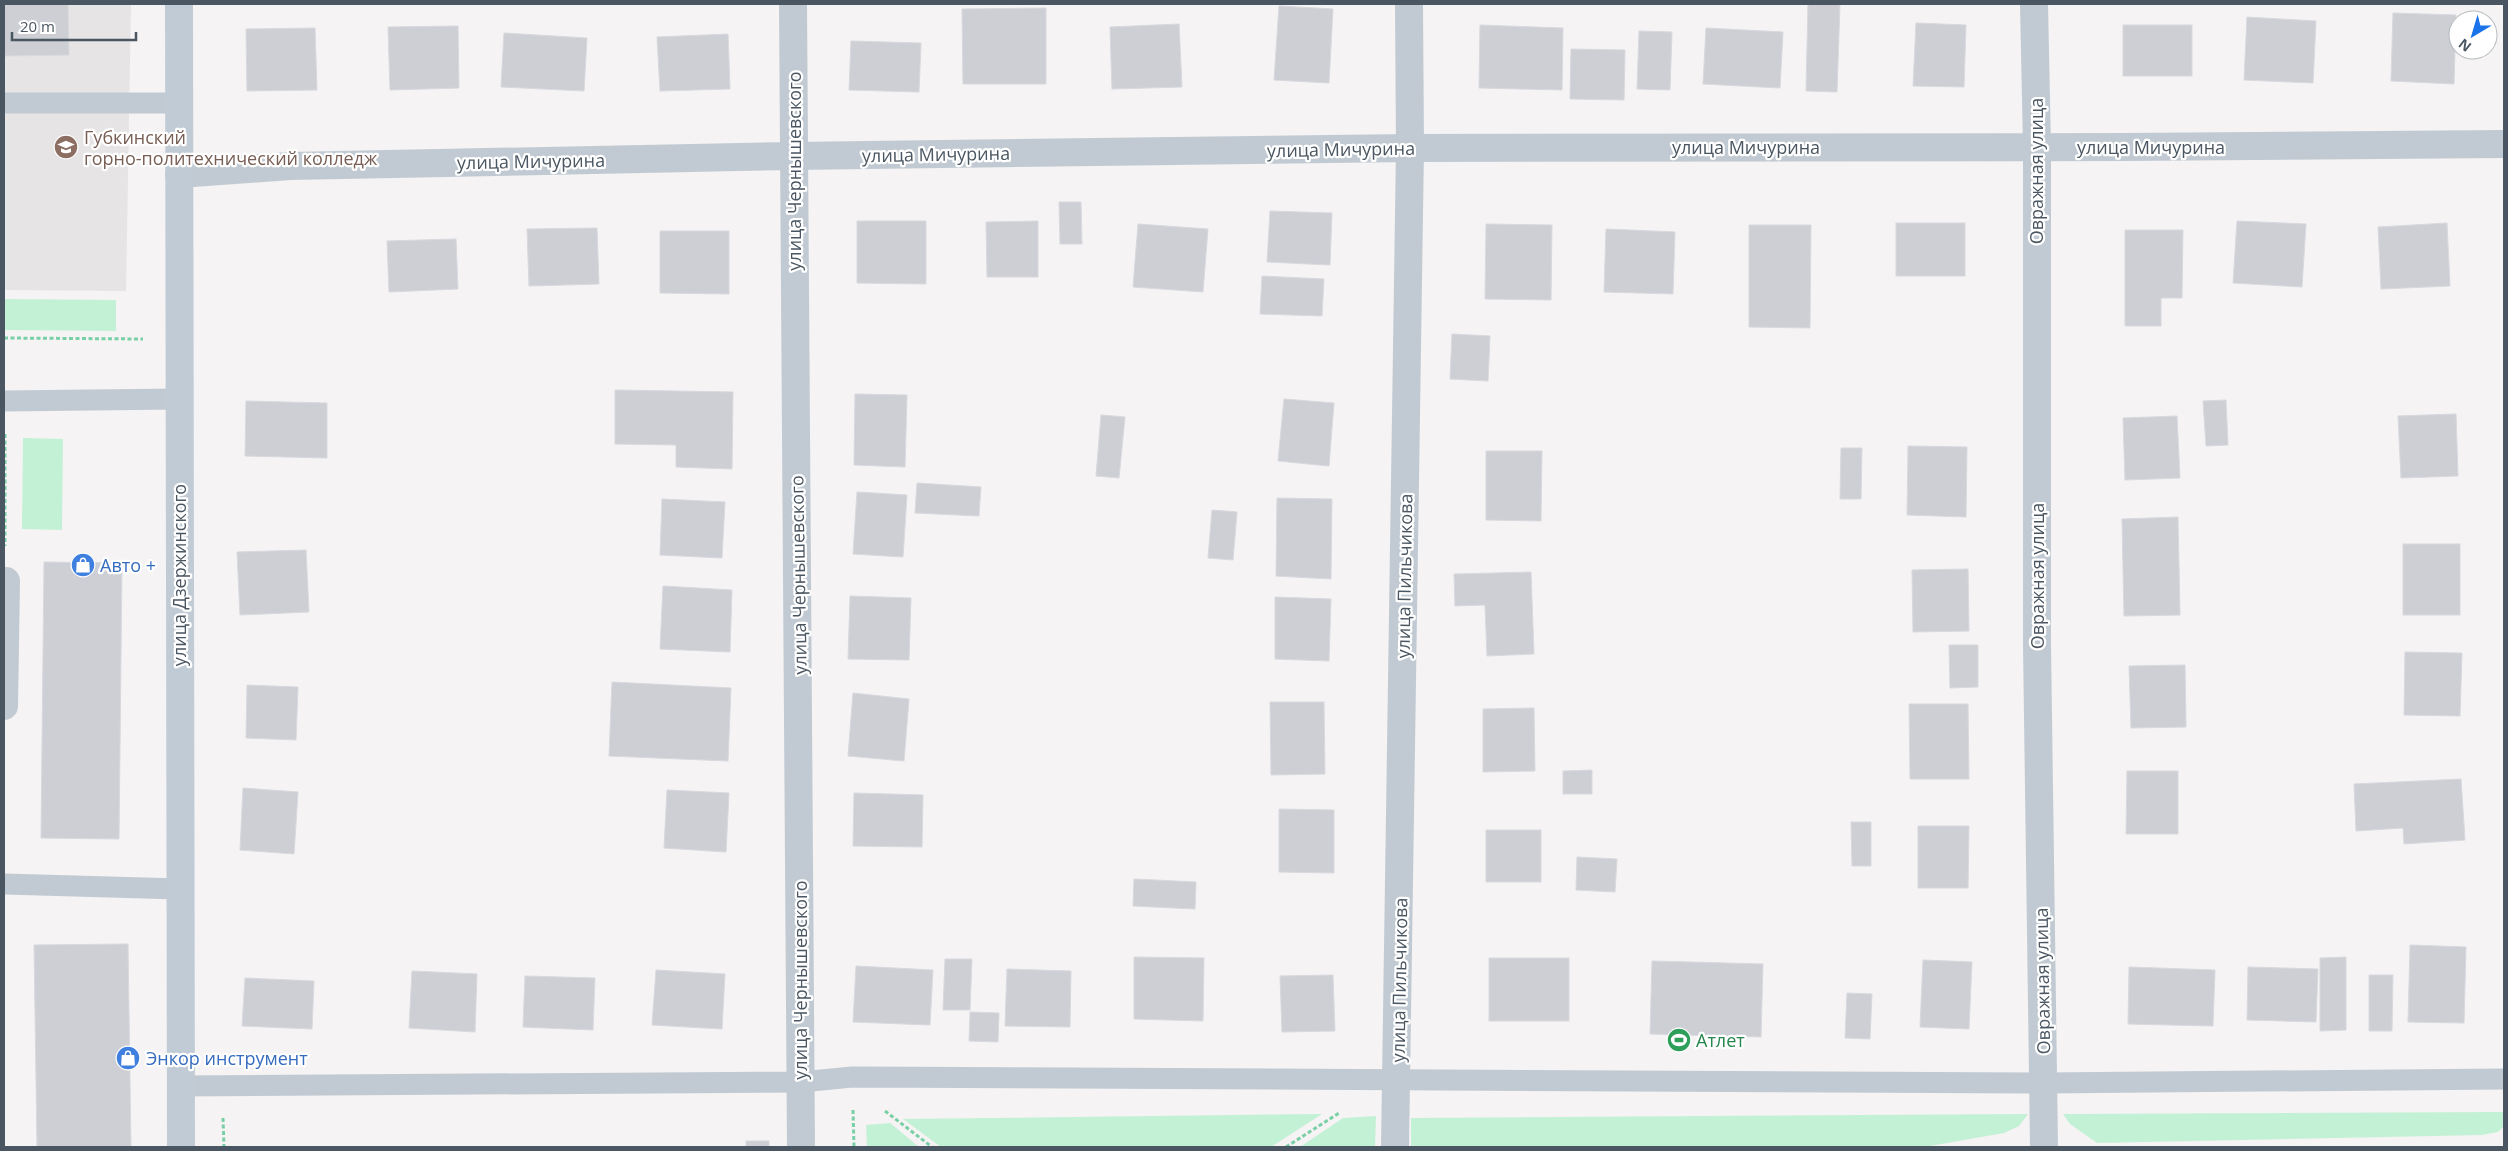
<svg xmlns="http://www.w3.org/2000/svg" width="2508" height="1151" viewBox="0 0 2508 1151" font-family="'Open Sans',sans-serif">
  <rect width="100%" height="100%" fill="#f5f3f3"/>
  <!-- education -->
  <path fill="#e6e4e5" d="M4,4H131L126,291L4,290Z"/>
  <!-- green -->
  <g fill="#c3f1d5">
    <path d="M4,299L116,300V331L4,330Z"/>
    <path d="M23,438L63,439L62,530L22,529Z"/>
    <path d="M2504,1112V1126L2498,1132L2482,1135L2097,1143L2070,1124L2063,1114Z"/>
    <path d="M1322,1114L1271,1147H941L903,1119Z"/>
    <path d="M2028,1114L2019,1126L2004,1133L1924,1147H1411V1118Z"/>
    <path d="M1376,1116L1375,1147H1300L1343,1118Z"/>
    <path d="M890,1123L919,1147H867L866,1125Z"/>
  </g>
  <!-- building -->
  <g fill="#cdcfd5" stroke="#d7d9de">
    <path d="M4,4H68L69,55L4,56Z"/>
    <path d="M1808,4H1840L1837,92L1806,91Z"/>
    <path d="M1279,6L1333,9L1329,83L1274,80Z"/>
    <path d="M1046,8V84H963L962,9Z"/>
    <path d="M2393,13L2456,15L2454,84L2391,81Z"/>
    <path d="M2247,17L2316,21L2313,83L2244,80Z"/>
    <path d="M1916,23L1966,25L1964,87L1913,86Z"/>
    <path d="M1179,24L1182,87L1112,89L1110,27Z"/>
    <path d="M1480,25L1563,28L1562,90L1479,88Z"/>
    <rect x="2123" y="25" width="69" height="51"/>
    <path d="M458,26L459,88L390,90L388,27Z"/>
    <path d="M315,28L317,90L247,91L246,29Z"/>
    <path d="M1706,28L1783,32L1780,88L1703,84Z"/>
    <path d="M1639,31L1672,32L1670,90L1637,89Z"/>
    <path d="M504,33L587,38L584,91L501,87Z"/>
    <path d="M728,34L730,89L660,91L657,37Z"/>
    <path d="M851,41L921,43L919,92L849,90Z"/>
    <path d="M1571,49L1625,50L1624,100L1570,99Z"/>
    <path d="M1059,202H1081L1082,244H1060Z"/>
    <path d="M1270,211L1332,213L1330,265L1267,262Z"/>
    <path d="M857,221H926V284L857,283Z"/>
    <path d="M1038,221V277H987L986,222Z"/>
    <path d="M2237,221L2306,224L2302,287L2233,283Z"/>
    <rect x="1896" y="223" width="69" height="53"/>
    <path d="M2447,223L2450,286L2381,289L2378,227Z"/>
    <path d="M1138,224L1208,229L1203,292L1133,287Z"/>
    <path d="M1486,224L1552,225L1551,300L1485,299Z"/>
    <path d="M1749,225H1811L1810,328L1749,327Z"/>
    <path d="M597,228L599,284L529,286L527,229Z"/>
    <path d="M1606,229L1675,232L1673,294L1604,292Z"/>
    <path d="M2125,230H2183L2182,298H2161V326H2125Z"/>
    <path d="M660,231H729V294L660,293Z"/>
    <path d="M456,239L458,289L389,292L387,241Z"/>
    <path d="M1262,276L1324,279L1322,316L1260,314Z"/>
    <path d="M1452,334L1490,336L1488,381L1450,379Z"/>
    <path d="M615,390L733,392L732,469L676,467V445L615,444Z"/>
    <path d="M855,394L907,395L905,467L854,465Z"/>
    <path d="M1284,399L1334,403L1329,466L1278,461Z"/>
    <path d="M2226,400L2228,445L2206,446L2203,401Z"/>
    <path d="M246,401L327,403V458L245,456Z"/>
    <path d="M2456,414L2458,476L2401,478L2398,416Z"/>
    <path d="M1101,415L1125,417L1119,478L1096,476Z"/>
    <path d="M2177,416L2180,478L2125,480L2123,418Z"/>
    <path d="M1908,446L1967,447L1966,517L1907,515Z"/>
    <path d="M1841,448H1862L1861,499H1840Z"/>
    <path d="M1486,451H1542L1541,521L1486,520Z"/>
    <path d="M917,483L981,487L979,516L915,513Z"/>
    <path d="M857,492L907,495L903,557L853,554Z"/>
    <path d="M1277,498L1332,499L1331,579L1276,576Z"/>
    <path d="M662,499L725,502L722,558L660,555Z"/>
    <path d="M1212,510L1237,512L1233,560L1208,558Z"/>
    <path d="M2178,517L2180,615L2124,616L2122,519Z"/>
    <rect x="2403" y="544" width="57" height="71"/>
    <path d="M306,550L309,612L240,615L237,552Z"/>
    <path d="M44,562L122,563L119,839L41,838Z"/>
    <path d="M1968,569L1969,631L1913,632L1912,570Z"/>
    <path d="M1531,572L1534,654L1487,656L1485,605L1455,606L1454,574Z"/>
    <path d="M663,586L732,590L730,652L660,649Z"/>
    <path d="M850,596L911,598L909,660L848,659Z"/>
    <path d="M1275,597L1331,599L1329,661L1275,659Z"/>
    <path d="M1949,645H1978V687L1950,688Z"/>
    <path d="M2405,652L2462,653L2460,716L2404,715Z"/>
    <path d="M2185,665L2186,727L2131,728L2129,666Z"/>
    <path d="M612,682L731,688L728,761L609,756Z"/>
    <path d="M247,685L298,687L296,740L246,738Z"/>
    <path d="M853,693L909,699L904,761L848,756Z"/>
    <path d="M1270,702H1324L1325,774L1271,775Z"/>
    <path d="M1909,704H1968L1969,779H1910Z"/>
    <path d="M1534,708L1535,771L1483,772V709Z"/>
    <path d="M1592,770V794H1563V771Z"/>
    <path d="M2127,771H2178V834H2126Z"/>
    <path d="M2461,779L2465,840L2404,844L2403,828L2356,831L2354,784Z"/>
    <path d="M243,788L298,792L294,854L240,850Z"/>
    <path d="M667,790L729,793L726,852L664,848Z"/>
    <path d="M854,793L923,795L922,847L853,846Z"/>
    <path d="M1279,809L1334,810V873L1279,872Z"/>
    <path d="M1851,822H1871V866H1852Z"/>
    <path d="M1918,826H1969L1968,888H1918Z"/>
    <rect x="1486" y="830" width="55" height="52"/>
    <path d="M1577,857L1617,859L1615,892L1576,890Z"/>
    <path d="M1134,879L1196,882L1195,909L1133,906Z"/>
    <path d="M128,944L131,1147H37L34,945Z"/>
    <path d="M2410,945L2466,947L2464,1023L2408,1022Z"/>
    <path d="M1134,957L1204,958L1203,1021L1134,1019Z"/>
    <path d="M2346,957V1030L2320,1031V958Z"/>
    <rect x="1489" y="958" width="80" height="63"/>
    <path d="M945,959H972L970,1010H943Z"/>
    <path d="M1923,960L1972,962L1969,1029L1920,1027Z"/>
    <path d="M1652,961L1763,964L1761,1037L1650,1034Z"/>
    <path d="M856,966L933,970L930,1025L853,1022Z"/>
    <path d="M2129,967L2215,970L2213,1026L2128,1024Z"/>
    <path d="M2248,967L2318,969L2316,1022L2247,1020Z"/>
    <path d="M1007,969L1071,971L1070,1027L1005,1026Z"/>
    <path d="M656,970L725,974L722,1029L652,1025Z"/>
    <path d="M412,971L477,974L475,1032L409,1028Z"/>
    <path d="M1333,975L1335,1031L1282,1032L1280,976Z"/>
    <path d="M2369,975H2393L2392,1031H2369Z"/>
    <path d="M525,976L595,978L593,1030L523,1027Z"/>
    <path d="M245,978L314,981L312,1029L242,1026Z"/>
    <path d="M1847,993L1872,994L1870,1039L1845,1038Z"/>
    <path d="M970,1012L999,1013L998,1042L969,1041Z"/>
    <rect x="746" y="1141" width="23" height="6"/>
  </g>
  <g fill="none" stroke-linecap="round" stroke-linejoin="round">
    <!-- path -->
    <g stroke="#7ad0a6" stroke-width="3" stroke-dasharray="4 2.5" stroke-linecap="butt">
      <path d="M4,338L143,339"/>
      <path d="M5,434V546"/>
      <path d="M853,1110L854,1147"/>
      <path d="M885,1111L932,1147"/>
      <path d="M223,1118L224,1147"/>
      <path d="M1286,1147L1339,1113"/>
    </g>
    <!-- lane -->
    <g stroke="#c1cad2" stroke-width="21">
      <path d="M4,103H179"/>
      <path d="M4,401L178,399"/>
      <path d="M4,884L180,889"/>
      <path d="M180,1086L801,1082L852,1077L2043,1083L2504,1079"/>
    </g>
    <!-- street -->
    <g stroke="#c1cad2" stroke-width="28">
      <path d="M793,4L801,1147"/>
      <path d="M2034,4L2037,147V645L2044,1147"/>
      <path d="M179,174L290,166L793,156L1410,148L2125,147L2504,144"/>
      <path d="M4,706L6,581"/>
      <path d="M1395,1147L1410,148L1409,4"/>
    </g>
    <!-- secondary -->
    <path stroke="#c1cbd6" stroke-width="28" d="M179,4L181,1147"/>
  </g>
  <!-- icons -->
  <defs>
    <g id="university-disc" transform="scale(1.25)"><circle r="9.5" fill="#8d6e63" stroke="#fff"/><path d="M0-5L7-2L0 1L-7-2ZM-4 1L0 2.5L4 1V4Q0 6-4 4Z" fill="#fff"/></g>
    <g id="shop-disc" transform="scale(1.25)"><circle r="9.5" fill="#3f7fe0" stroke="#fff"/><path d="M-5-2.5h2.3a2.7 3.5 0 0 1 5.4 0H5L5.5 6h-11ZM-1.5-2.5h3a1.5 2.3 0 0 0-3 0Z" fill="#fff"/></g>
    <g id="stadium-disc" transform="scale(1.25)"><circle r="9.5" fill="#2e9e5b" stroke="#fff"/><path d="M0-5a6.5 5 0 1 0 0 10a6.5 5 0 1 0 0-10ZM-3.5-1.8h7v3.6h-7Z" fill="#fff"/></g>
  </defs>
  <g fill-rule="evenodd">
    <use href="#university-disc" x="66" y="147"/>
    <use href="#shop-disc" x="83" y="565"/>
    <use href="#stadium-disc" x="1679" y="1040"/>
    <use href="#shop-disc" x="128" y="1058"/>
  </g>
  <g text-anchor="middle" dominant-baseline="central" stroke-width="4.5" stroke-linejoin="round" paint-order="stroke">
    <!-- education labels -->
    <g font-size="18" fill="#785e54" stroke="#fff" text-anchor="start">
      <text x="84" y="137">Губкинский<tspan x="84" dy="21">горно-политехнический колледж</tspan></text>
    </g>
    <!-- street labels -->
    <g font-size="18" fill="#4a5661" stroke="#fff">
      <text x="1746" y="147">улица Мичурина</text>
      <text x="2151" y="147">улица Мичурина</text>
      <text transform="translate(1341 149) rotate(-1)">улица Мичурина</text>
      <text transform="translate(936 154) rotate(-1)">улица Мичурина</text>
      <text transform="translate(531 161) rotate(-1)">улица Мичурина</text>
      <text transform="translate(794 171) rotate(-90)">улица Чернышевского</text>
      <text transform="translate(2036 171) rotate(-90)">Овражная улица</text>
      <text transform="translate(179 575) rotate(-90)">улица Дзержинского</text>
      <text transform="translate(798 575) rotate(-91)">улица Чернышевского</text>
      <text transform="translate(1404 576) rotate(-89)">улица Пильчикова</text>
      <text transform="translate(2037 576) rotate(-90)">Овражная улица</text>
      <text transform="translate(800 980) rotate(-90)">улица Чернышевского</text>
      <text transform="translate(1399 980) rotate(-89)">улица Пильчикова</text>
      <text transform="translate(2042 981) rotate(-91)">Овражная улица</text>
    </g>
    <!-- shop labels -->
    <g font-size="18" fill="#366cbe" stroke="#fff" text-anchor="start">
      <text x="100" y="565">Авто +</text>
      <text x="146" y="1058">Энкор инструмент</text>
    </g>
    <!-- leisure labels -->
    <g font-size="18" fill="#27864d" stroke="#fff" text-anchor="start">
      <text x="1696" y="1040">Атлет</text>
    </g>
  </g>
  <!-- border -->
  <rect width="2508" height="1151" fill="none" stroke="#4a5661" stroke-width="10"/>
  <!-- north arrow -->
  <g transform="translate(2473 35) rotate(218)"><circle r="24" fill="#ffffff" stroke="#b7bbc0"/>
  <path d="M0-4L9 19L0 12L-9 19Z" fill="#1a73e8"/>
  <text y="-8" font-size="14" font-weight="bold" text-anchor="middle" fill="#4a5661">N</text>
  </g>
  <!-- scale -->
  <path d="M12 32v8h124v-8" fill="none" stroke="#4a5661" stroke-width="2.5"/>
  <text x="20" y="32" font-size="15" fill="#4a5661" stroke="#ffffff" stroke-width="4" paint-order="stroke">20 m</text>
</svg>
